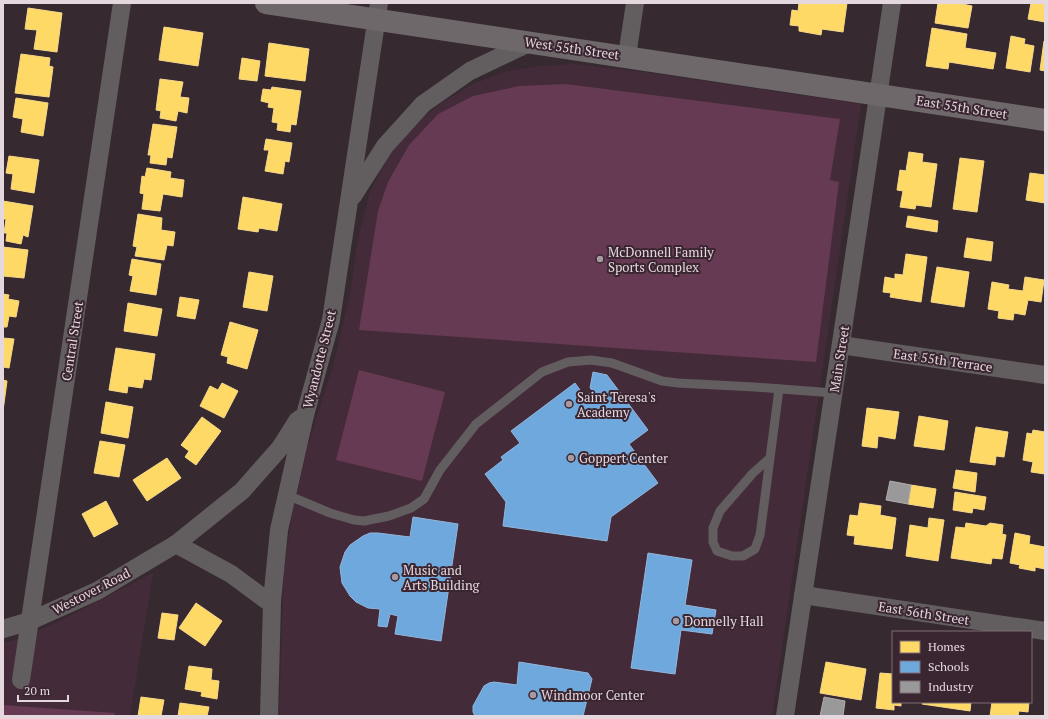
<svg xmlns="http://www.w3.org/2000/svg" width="1048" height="719" viewBox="0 0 1048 719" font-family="'PT Serif',serif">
  <rect width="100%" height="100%" fill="#362a30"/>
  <!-- built -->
  <g fill="#442b39">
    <path d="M576,64L643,72L861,104L772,716H279L284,570L293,509L308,446L334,362L350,295L358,239L370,192L387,158L401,139L419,121L440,104L473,84L504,72L539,66Z"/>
    <path d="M153,573L130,716H3V643L18,639L50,626Z"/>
  </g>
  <!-- green -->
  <g fill="#653a52">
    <path d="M566,84L840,119L830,180L839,182L816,362L359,330L378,211L388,182L409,145L438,114L473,96L519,86Z"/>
    <path d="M359,370L445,392L422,481L336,460Z"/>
    <path d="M3,705L115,713L114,716H3Z"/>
  </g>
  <!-- homes -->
  <g fill="#ffd966" stroke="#f7d88a">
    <path d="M799,3H847L843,32L822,29L821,35L799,31V26L790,25L792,10L798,11Z"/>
    <path d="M938,3H958L972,6L968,28L935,23Z"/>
    <path d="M1031,3L1045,4V22L1028,19Z"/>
    <path d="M28,8L62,13L57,52L34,49L37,30L25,29Z"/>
    <path d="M164,27L203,33L198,66L159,60Z"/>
    <path d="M932,28L967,34L965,48L996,53L993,69L949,62L948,69L926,66Z"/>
    <path d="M1011,36L1025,39L1024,44L1034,46L1030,72L1006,68Z"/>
    <path d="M1044,41H1045V71L1040,70Z"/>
    <path d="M269,43L309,49L305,81L265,76Z"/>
    <path d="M21,54L50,58L49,66L53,67L49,97L15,93Z"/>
    <path d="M242,58L260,61L257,81L239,79Z"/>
    <path d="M160,79L183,82L180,97L189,98L187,113L178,111L176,121L160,118L161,111L156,110Z"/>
    <path d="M272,87L301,91L296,125L291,124L290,132L277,130L278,123L272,122L274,108L268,107L269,103L261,101L263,89L271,90Z"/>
    <path d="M16,98L48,103L43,136L21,132L23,119L13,117Z"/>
    <path d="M153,124L177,127L172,158L167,157L166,165L150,163L151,155H148Z"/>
    <path d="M266,139L292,143L289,162L285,161L283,174L265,171L269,150H264Z"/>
    <path d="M909,152L923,154L922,162L937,164L931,207L916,205L915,209L900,207L903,191L897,190L900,170L906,171Z"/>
    <path d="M9,156L39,160L34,193L11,189L13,174L6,173Z"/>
    <path d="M960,158L984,161L977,212L953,209Z"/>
    <path d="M147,168L171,172L170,178L184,180L182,197L163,194L160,211L142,209L144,194L140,193L142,176L145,177Z"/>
    <path d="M1030,173L1045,175V203L1026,200Z"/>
    <path d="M243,197L282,204L277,231L259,228L258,232L238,229Z"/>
    <path d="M3,201L33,206L28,237L23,235L21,244L6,241L7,233H4L6,219H3Z"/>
    <path d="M138,214L162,218L161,230L175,232L173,246L167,245L164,260L135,256L137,247L133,246Z"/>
    <path d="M908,216L938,221L937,232L906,227Z"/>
    <path d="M967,238L993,242L991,261L964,257Z"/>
    <path d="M3,247L28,250L24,278L3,276Z"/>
    <path d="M906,254L927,257L921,302L890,297L891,293L883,292L885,277L895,279V274L903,275Z"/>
    <path d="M132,259L161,264L156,295L130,291L133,276L129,275Z"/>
    <path d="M937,267L969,272L964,307L931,302Z"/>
    <path d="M249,272L273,276L267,311L243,307Z"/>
    <path d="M1025,277L1044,280L1041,302L1028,300L1025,315L1014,313L1013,320L998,318L999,311L988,309L992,282L1009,285L1008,289L1023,291Z"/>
    <path d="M3,294L9,295L8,299L19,301L16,317L9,316L7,327H3Z"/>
    <path d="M180,297L199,300L195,319L177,316Z"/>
    <path d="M128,303L162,309L157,336L124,331Z"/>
    <path d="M230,322L258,330L247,369L227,363L228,357L221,355Z"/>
    <path d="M3,338L14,339L9,368L3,367V368Z"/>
    <path d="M116,348L155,354L151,380L144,379L142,388L128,386L127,393L109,390Z"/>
    <path d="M3,380L7,381L3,411Z"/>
    <path d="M222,383L238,391L224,418L200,406L210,386L218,390Z"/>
    <path d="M106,402L133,407L128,438L101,433Z"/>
    <path d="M867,408L899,412L895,439L878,436L877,448L862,446Z"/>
    <path d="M919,416L948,421L944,450L914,446Z"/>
    <path d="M202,417L221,431L196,465L185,457L189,451L181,445Z"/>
    <path d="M976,427L1008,432L1004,457L996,456L995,465L970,462Z"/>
    <path d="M1033,430L1045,432V474L1031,472L1033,462L1023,460L1027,433L1032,434Z"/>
    <path d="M100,441L125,445L119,477L94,473Z"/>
    <path d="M167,458L181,478L147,501L133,480Z"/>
    <path d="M956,470L977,473L975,492L953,488Z"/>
    <path d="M911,485L936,489L933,508L908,504Z"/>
    <path d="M955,492L986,497L984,510L973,508L972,513L953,510Z"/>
    <path d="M106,501L118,524L94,537L82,514Z"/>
    <path d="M860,503L881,506L880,515L896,518L892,549L854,544L855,536L847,535L850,515L858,516Z"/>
    <path d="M929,518L944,520L938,561L906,556L910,525L928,528Z"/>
    <path d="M966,523L986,526L990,523L1003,525L1002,534L1006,535L1002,559L992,558L991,564L951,558L956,527L965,528Z"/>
    <path d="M1015,533L1030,536L1029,544L1045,547V569L1035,567V571L1019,568L1020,565L1010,563Z"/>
    <path d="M196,603L222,621L205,646L179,628Z"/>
    <path d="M162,613L178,615L174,640L158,638Z"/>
    <path d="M826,662L866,669L861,700L820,693Z"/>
    <path d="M189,666L212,669L211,680L219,681L217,699L201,696L202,692L185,689Z"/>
    <path d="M880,673L893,674V702H901V706L894,705V710L876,708Z"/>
    <path d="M141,697L164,700L161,716H138Z"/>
    <path d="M923,702H971L970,711L922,704Z"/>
    <path d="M992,702H1029L1028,712L1019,711L1018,716H990Z"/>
    <path d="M180,703L209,707L207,716H178Z"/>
  </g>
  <!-- schools -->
  <g fill="#6fa8dc" stroke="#92b6dd">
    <path d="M593,372L607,375L648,430L629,444L658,483L611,517L607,541L503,526L506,502L485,474L503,460L501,457L520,443L511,431L575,383L585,397L593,391L590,388Z"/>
    <path d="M413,517L458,524L441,641L395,634L398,616L390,614L387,627L378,626L380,609L368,608L356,602L350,596L342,583L340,567L345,552L350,545L363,536L370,533H378L410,537Z"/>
    <path d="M648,553L692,560L685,605L716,610L712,634L681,630L675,674L631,668Z"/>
    <path d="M519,662L588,673L592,679L583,716H475L473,712V706L484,686L489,683L494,682L517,685Z"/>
  </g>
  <!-- industry -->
  <g fill="#999" stroke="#b0acae">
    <path d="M890,481L911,485L908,504L886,500Z"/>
    <path d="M824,697L845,701L843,716H820Z"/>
  </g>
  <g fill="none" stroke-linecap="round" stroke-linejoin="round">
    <!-- lane -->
    <g stroke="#625e60" stroke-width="9">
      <path d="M770,458L753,473L720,511L713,528V542L717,551L732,556H743L755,549L760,535L779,389"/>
      <path d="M287,495L330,513L354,520L364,521L389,516L411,508L424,499L440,470L476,424L542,372L568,362L591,360L612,363L662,381L678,383L755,387L834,393"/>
    </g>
    <!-- street -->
    <g stroke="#625e60" stroke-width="18">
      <path d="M627,56L635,3"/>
      <path d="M353,196L385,146L423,104L470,71L531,42"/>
      <path d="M841,345L1045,375"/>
      <path d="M176,544L242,491L280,448L297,421L301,418"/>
      <path d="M803,595L1045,631"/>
      <path d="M3,629L30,621L97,591L176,544L231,574L266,600L272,601"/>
      <path d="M21,680L122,3"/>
      <path d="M269,716L272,601L279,530L305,415L331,320L379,3"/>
      <path d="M785,716L892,3"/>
    </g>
    <!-- secondary -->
    <path stroke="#6e686b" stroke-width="22" d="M266,3L1045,120"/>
  </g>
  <!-- markers -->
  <g fill="#a89aa1" stroke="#3a2631" stroke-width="1.5">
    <circle cx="600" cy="259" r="4"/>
    <circle cx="569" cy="404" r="4"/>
    <circle cx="571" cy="458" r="4"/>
    <circle cx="395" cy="577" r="4"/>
    <circle cx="676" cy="621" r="4"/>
    <circle cx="533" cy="695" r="4"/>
  </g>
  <g text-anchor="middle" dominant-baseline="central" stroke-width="4" stroke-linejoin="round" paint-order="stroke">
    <!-- street labels -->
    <g font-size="13" fill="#e5d7de" stroke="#3a2631">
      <text transform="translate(572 48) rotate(8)">West 55th Street</text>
      <text transform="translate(962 107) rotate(9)">East 55th Street</text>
      <text transform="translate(72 341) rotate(-81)">Central Street</text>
      <text transform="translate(319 359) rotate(-76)">Wyandotte Street</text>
      <text transform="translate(839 359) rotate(-81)">Main Street</text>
      <text transform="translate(943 360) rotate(8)">East 55th Terrace</text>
      <text transform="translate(91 591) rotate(-27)">Westover Road</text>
      <text transform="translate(924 613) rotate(9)">East 56th Street</text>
    </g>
    <!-- poi labels -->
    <g font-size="13" fill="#e5d7de" stroke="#3a2631" text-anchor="start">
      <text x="608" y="252">McDonnell Family<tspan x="608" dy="15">Sports Complex</tspan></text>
      <text x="577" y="397">Saint Teresa's<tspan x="577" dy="15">Academy</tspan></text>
      <text x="579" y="458">Goppert Center</text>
      <text x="403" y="570">Music and<tspan x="403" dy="15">Arts Building</tspan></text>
      <text x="684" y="621">Donnelly Hall</text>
      <text x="541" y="695">Windmoor Center</text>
    </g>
  </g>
  <!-- border -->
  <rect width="1048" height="719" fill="none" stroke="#e5d7de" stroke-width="8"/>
  <!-- legend -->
  <rect x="892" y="631" width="140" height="72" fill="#3a2631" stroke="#7e6d76"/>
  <rect x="900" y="641" width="20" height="12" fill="#ffd966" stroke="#7e6d76"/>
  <text x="928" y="651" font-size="12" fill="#e5d7de">Homes</text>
  <rect x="900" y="661" width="20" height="12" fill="#6fa8dc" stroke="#7e6d76"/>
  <text x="928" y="671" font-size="12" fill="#e5d7de">Schools</text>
  <rect x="900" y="681" width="20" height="12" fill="#999999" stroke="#7e6d76"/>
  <text x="928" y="691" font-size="12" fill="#e5d7de">Industry</text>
  <!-- scale -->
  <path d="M18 695v6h50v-6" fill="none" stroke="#e5d7de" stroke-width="2"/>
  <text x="24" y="695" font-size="12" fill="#e5d7de" stroke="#3a2631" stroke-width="3" paint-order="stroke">20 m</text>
</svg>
